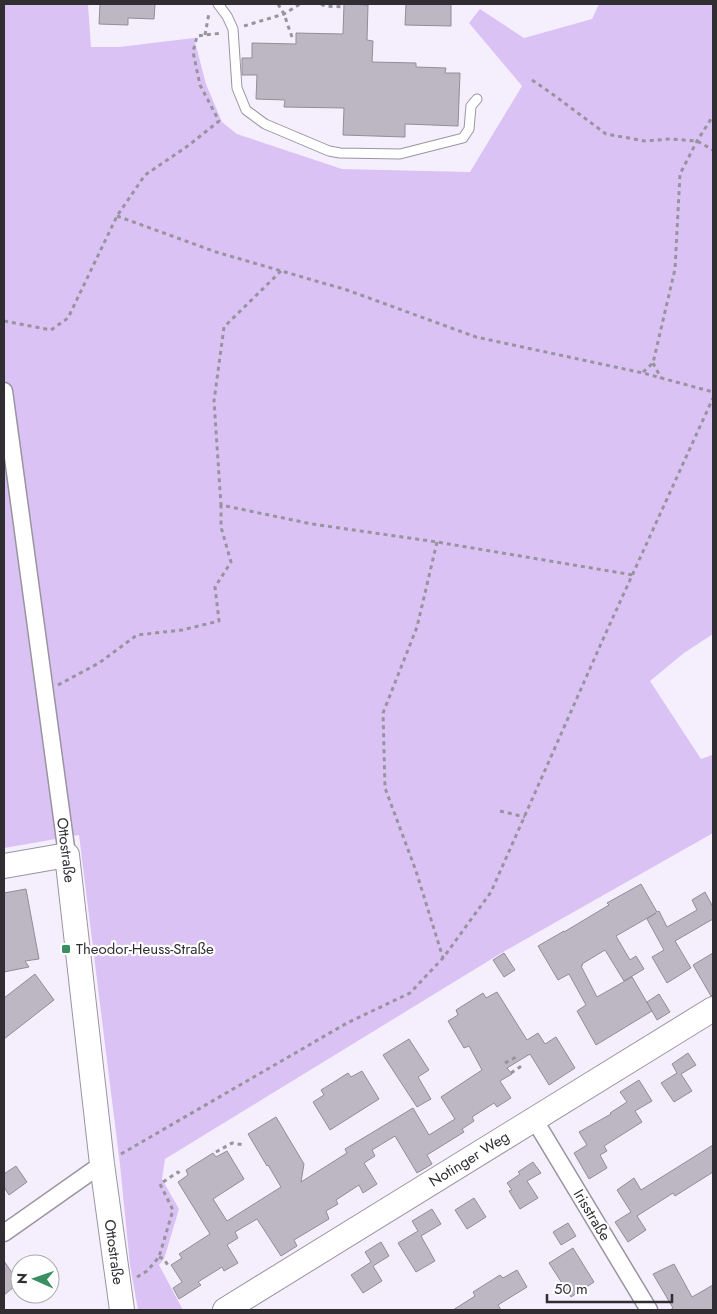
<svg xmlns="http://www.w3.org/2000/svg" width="717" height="1314" viewBox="0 0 717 1314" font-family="Jost,sans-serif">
  <rect width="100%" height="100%" fill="#f5effd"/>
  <!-- green -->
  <path fill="#dbc2f4" d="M4,4H88L91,47H119L194,38L206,84L222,122L237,134L342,169L470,172L522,86L469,23L480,9L524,38L592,19L599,4H713V634L684,653L650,681L701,759L712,755L713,757V833L503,952L165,1159L162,1179L179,1209L164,1259L159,1265L183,1310H138L130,1265L120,1165L79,835L4,848Z"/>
  <!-- building -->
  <g fill="#bdb7c4" stroke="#938c99">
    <path d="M100,4H155L154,19L128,18V25L99,24Z"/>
    <path d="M344,4L368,5L367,40L373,41L372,62L416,63V67L446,68L445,73H460L458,126L405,124V137L343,135L344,108L284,107L285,100L256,99L257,75H242V58H252V43L296,44V33L343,34Z"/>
    <path d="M406,4H451V26L405,25Z"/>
    <path d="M641,884L657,912L659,911L667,927L697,910L692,900L705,892L713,907V919L675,941L691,968L667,983L652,957L664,950L647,919L656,913L616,936L630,960L636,956L644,969L624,981L605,950L582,964L583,965L581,966L597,997L632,977L652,1011L596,1045L577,1011L586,1005L569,974L558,980L538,946L564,931V932L609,905L607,903Z"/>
    <path d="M26,889L39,959L25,961L29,967L4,972V893Z"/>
    <path d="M504,953L515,970L504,977L493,960Z"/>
    <path d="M713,953V995L711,996L693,965Z"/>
    <path d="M35,974L54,1000L4,1039V998Z"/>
    <path d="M497,992L527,1040L538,1033L545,1044L556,1037L575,1068L549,1085L530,1054L507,1068L512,1074L500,1081L511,1098L497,1107L494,1103L472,1117L474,1121L462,1129L464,1132L427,1155L432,1164L417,1173L395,1136L372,1150L375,1156L364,1163L377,1184L363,1193L359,1185L336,1200L338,1204L326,1211L329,1219L294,1240L297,1246L281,1256L257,1219L235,1232L238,1238L227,1245L238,1263L224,1271L222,1267L198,1282L201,1285L179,1299L173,1288L182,1282L171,1265L182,1258L179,1254L210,1234L178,1182L188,1175L186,1170L213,1153L216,1157L227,1151L244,1179L213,1199L227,1221L281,1187L268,1165L267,1166L248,1134L276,1117L304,1164L301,1182L347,1153L345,1149L413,1108L429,1135L455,1119L441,1097L482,1070L469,1046L464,1048L448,1021L458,1015L456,1010L483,993L486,998Z"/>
    <path d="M659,994L670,1012L657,1020L647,1002Z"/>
    <path d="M409,1039L429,1070L418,1077L431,1099L417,1107L383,1055Z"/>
    <path d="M688,1053L696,1065L681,1074L692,1091L674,1102L661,1083L677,1073L672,1064Z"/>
    <path d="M362,1071L379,1099L330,1130L313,1102L324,1095L321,1090L334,1082L348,1073L351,1077Z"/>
    <path d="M639,1080L652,1101L635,1111L642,1122L604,1146L607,1151L600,1155L607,1168L589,1179L574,1153L587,1145L579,1132L611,1114L610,1113L627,1102L620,1092Z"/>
    <path d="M713,1145V1172L675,1196L673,1193L637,1216L646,1230L628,1242L615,1222L631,1212L617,1190L634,1178L641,1190Z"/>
    <path d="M533,1162L541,1173L527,1181L538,1198L520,1209L509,1191L512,1190L507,1183L520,1174L518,1172Z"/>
    <path d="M16,1166L27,1182L9,1195L4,1187V1174Z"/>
    <path d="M474,1198L486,1217L467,1229L455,1210Z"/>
    <path d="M432,1209L441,1224L421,1236L435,1261L416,1272L398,1243L418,1231L412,1221Z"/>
    <path d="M568,1223L576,1236L561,1245L553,1232Z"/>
    <path d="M381,1242L389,1256L373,1266L382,1281L363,1293L351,1275L371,1262L365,1252Z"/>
    <path d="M573,1248L594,1282L571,1297L549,1263Z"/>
    <path d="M4,1261L19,1283L4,1295Z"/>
    <path d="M674,1264L692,1297L713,1285V1310H670L673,1308L653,1274Z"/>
    <path d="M517,1270L527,1287L498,1305L501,1310H453L475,1296L473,1292L500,1275L503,1278Z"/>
  </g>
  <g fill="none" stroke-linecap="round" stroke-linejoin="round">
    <!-- lane casing -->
    <g stroke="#9a94a1" stroke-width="11">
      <path id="lane" d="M218,4L227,16L233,29L237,88L246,110L265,124L329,151L340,153L400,154L463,138L469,129L471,106L477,99"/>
    </g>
    <!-- street casing -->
    <g stroke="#9a94a1" stroke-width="19">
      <g id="street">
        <path d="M4,391L67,855"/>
        <path d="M534,1119L649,1310"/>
        <path d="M4,1233L102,1164"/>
      </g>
    </g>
    <!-- secondary casing -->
    <g stroke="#9a94a1" stroke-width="26">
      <g id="secondary">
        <path d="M4,866L67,855L102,1164L122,1310"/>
        <path d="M225,1310L713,1009"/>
      </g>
    </g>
    <!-- path -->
    <g stroke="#98949e" stroke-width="3" stroke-dasharray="4 4" stroke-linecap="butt">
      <path d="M278,4L284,14L292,37"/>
      <path d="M321,4L325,6L344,7"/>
      <path d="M244,26L284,14L300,4"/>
      <path d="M205,35L209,13"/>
      <path d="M532,80L551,93L606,134L645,141L670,139L697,141L713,150"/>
      <path d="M117,216L216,252L347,290L476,337L643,373L713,392"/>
      <path d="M281,271L224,327L214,401L221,505L312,524L437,542L633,575"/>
      <path d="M4,321L51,330L68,318L117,216L145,175L189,145L219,121L200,85L193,52L197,36L222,33"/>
      <path d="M653,363L661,378"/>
      <path d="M643,372L653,363L675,269L680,174L697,141L713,116"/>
      <path d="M437,542L417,627L383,713L385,788L416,871L443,958"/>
      <path d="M58,685L99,663L137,635L182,630L219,621L215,587L231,562L221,527V505"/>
      <path d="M500,811L525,817"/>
      <path d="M505,1063L518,1056"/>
      <path d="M511,1073L523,1065"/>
      <path d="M216,1152L232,1143L244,1145"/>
      <path d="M121,1154L347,1023L410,993L443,958L491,892L604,637L713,398"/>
      <path d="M159,1257L164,1259L169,1267"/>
      <path d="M137,1277L147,1271L159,1257L173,1210L160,1184L178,1172L181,1176"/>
    </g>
    <!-- lane -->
    <use href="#lane" stroke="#fff" stroke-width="9"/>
    <!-- street -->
    <use href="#street" stroke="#fff" stroke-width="16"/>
    <!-- secondary -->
    <use href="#secondary" stroke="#fff" stroke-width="24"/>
  </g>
  <!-- markers -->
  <rect fill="#3a9063" stroke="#fff" stroke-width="2" x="61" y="944" width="10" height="10" rx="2.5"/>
  <g text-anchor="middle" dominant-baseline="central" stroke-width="4.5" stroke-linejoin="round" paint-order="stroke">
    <!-- street labels -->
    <g font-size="15" fill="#302e33" stroke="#fff">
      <text transform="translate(66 850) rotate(83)">Ottostraße</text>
      <text transform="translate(469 1159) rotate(-32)">Notinger Weg</text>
      <text transform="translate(592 1215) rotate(59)">Irisstraße</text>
      <text transform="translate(114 1252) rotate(82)">Ottostraße</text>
    </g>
    <!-- poi labels -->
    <g font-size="15" fill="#302e33" stroke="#fff" text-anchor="start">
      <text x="76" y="949">Theodor-Heuss-Straße</text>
    </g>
  </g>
  <!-- border -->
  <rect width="717" height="1314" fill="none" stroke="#302e33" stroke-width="10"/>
  <!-- north arrow -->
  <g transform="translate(35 1279) rotate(272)"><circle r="24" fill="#ffffff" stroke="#acabad"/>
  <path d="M0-4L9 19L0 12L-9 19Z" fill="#3a9063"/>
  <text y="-8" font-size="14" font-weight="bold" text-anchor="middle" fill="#302e33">N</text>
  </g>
  <!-- scale -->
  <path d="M547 1294v8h125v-8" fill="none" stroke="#302e33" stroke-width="2.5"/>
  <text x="554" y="1294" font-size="15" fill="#302e33" stroke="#ffffff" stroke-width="4" paint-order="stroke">50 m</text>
</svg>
